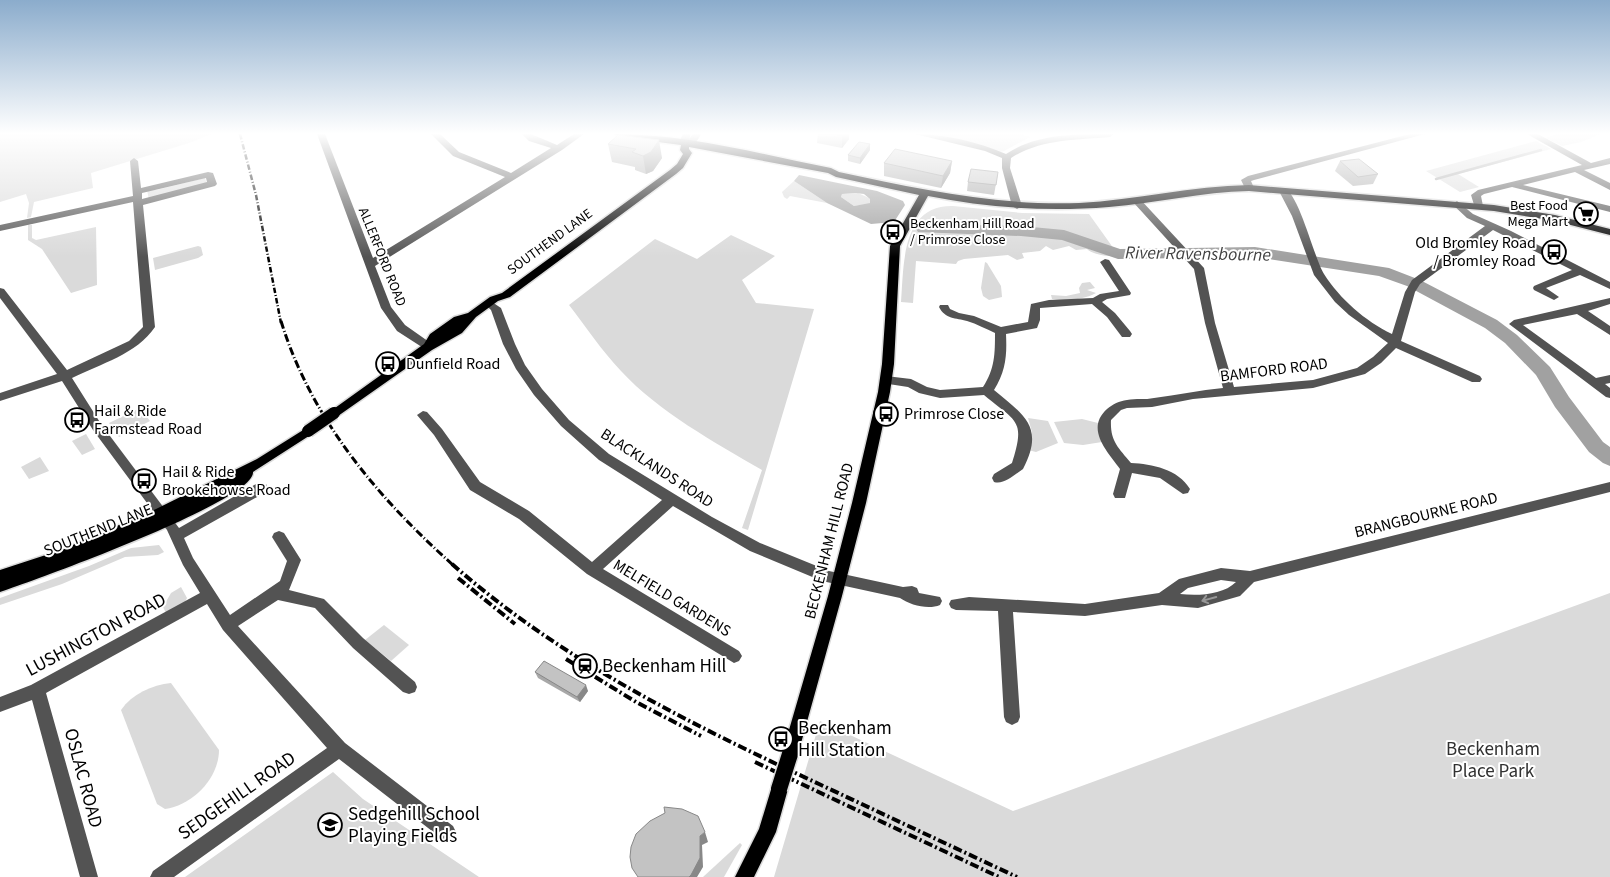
<svg xmlns="http://www.w3.org/2000/svg" width="1610" height="877" viewBox="0 0 1610 877" font-family="'Source Sans 3',sans-serif">
  <rect width="100%" height="100%" fill="#fff"/>
  <!-- green -->
  <g fill="#dadada">
    <path d="M0,134H212L189,143L91,173L93,188L34,202L31,217L27,218L29,203L26,194L0,202Z"/>
    <path d="M926,134H1021L1030,137L1004,151L1000,152Z"/>
    <path d="M1557,134H1601L1581,142L1562,146L1546,138Z"/>
    <path d="M1536,141L1551,149L1458,174L1479,187L1460,192L1426,171Z"/>
    <path d="M205,178L207,184L149,200L147,190H156Z"/>
    <path d="M794,181L827,203L790,196L787,199L784,197L782,192Z"/>
    <path d="M858,193L869,198L871,201L869,204L854,206L841,197L842,194Z"/>
    <path d="M953,206L1022,213L1089,214L1119,256C1110,257 1093,255 1087,249L1076,250L1069,246L1053,250L1046,246L1040,251L1022,253L1024,258L1017,260L1008,255L964,259L958,261L956,264L916,261L913,303L901,302C904,265 901,205 953,206Z"/>
    <path d="M28,225H32V238L36,240L96,227L97,285L71,293L42,249L28,240Z"/>
    <path d="M731,235L775,256L742,280L756,303L814,309L748,530L742,528L762,470C714,442 659,412 621,371C602,351 586,327 569,305L655,239L697,259Z"/>
    <path d="M198,246L201,247L203,255L198,258L155,270L153,258Z"/>
    <path d="M985,262L987,263L1001,286L1002,297L989,300L983,296L981,288Z"/>
    <path d="M1090,282L1095,288L1087,290L1096,293C1083,300 1067,301 1052,299L1051,295L1066,296L1080,293L1079,288L1082,283Z"/>
    <path d="M140,408L150,421L119,437L109,423Z"/>
    <path d="M1028,418L1048,421L1058,443L1036,452L1028,450L1032,432Z"/>
    <path d="M1082,419L1098,423L1102,442L1083,445L1064,443L1054,422Z"/>
    <path d="M86,434L95,449L82,455L72,441Z"/>
    <path d="M40,457L49,471L29,479L21,467Z"/>
    <path d="M159,545L164,552L158,555L125,557L62,584L0,605V598L89,566L131,548Z"/>
    <path d="M181,587L187,598L185,602L166,613L163,607L171,593Z"/>
    <path d="M1610,593V877H774L820,721L1013,811Z"/>
    <path d="M384,625L409,645L391,661L365,640Z"/>
    <path d="M171,683L219,750C219,778 193,805 165,809L157,804L121,710C132,694 152,685 171,683Z"/>
    <path d="M333,772L363,799L479,877H185Z"/>
    <path d="M740,843L742,845L724,877H703Z"/>
  </g>
  <!-- water -->
  <path fill="#a1a1a1" fill-rule="evenodd" d="M799,175L877,191L903,201L905,205L894,222L871,224L827,203L794,181ZM856,193L864,194L870,199V203L854,206L841,197L842,194Z"/>
  <g fill="none" stroke-linecap="round" stroke-linejoin="round">
    <!-- stream -->
    <path stroke="#a1a1a1" stroke-width="2.5" d="M1436,179L1541,150"/>
    <!-- river -->
    <path fill="#a1a1a1" fill-rule="evenodd" d="M924,224L1021,226L1064,230L1120,249L1255,247L1389,268L1420,280L1497,320L1517,335L1550,367L1569,397L1603,442L1610,447V466L1603,463L1589,452L1555,407L1536,375L1505,343L1485,328L1407,286L1379,276L1255,257L1118,259L1062,240L1021,236L918,232L916,229L918,226Z"/>
    <!-- major casing -->
    <g stroke="#dbdbdb" stroke-width="3">
      <g id="major">
        <path d="M615,134C687,134 760,154 831,168L839,172C919,189 997,206 1079,203C1136,200 1192,186 1249,185L1494,205L1555,215L1610,229V235L1555,221L1494,211L1249,191C1202,192 1156,203 1109,207C1048,212 988,208 928,196L900,246L894,364L890,392L866,503L842,596L798,754L796,760L790,762L784,760L782,754L828,596L852,503L878,392L882,364L890,246L919,195L836,177L828,173L689,147V149L692,153L683,168L676,174L510,297L498,301L476,317L462,333L432,350L338,416H330L328,413L424,344L430,334L454,317L468,313L490,297L502,293L670,170L677,164L683,154L680,150L681,145L619,137Z"/>
        <path d="M308,427L312,428L314,431L312,434L253,472C255,501 33,581 0,592V570L61,550L156,509L257,459Z"/>
        <path d="M779,780L785,783L788,789L776,832L754,877H735L759,829L773,783Z"/>
      </g>
    </g>
    <!-- minor -->
    <g fill="#535353" fill-rule="evenodd">
      <path d="M317,134H325L373,258L505,177L453,156L431,134H440L459,152L511,173L551,148L529,141L522,134H531L557,145L574,134H584L562,150L375,266L391,307L405,325L432,344L434,347L428,351L397,331L381,308Z"/>
      <path d="M683,134H691L689,139L693,134H701C698,141 692,148 683,146L680,140Z"/>
      <path d="M915,134C945,134 978,142 1006,154C1037,133 1079,134 1114,134L1110,137C1077,140 1040,139 1011,158L1010,168L1022,206L1017,209L1012,206L1002,168V158L985,151Z"/>
      <path d="M1410,134H1425L1254,180L1251,181L1254,188L1252,190H1246L1241,180L1248,176Z"/>
      <path d="M1527,134H1538L1591,163L1610,158V164L1584,170L1610,183V190L1575,172L1523,185L1610,206V212L1512,187L1484,194L1481,196L1483,206L1481,208H1475L1471,195L1478,190L1582,165Z"/>
      <path d="M134,158L138,161L141,188L208,172L213,173L217,184L215,186L143,205L155,327C137,354 100,364 72,378L101,424L179,528L256,484H266L268,488L266,492L184,538L193,558L230,615L280,581L287,561L272,537L274,533L279,531L284,533L301,560L289,590L324,599L363,638L415,682L417,687L415,692L409,694L403,692L353,648L315,608L278,600L238,626L345,743L453,826L456,832L453,838L447,841L441,838L339,759L174,877H150L153,871L327,748L223,630L207,604L46,693L98,877H80L32,700L0,712V697L31,685L200,593L183,565L167,530L93,430L62,381L0,401V393L57,374L0,298V288L4,289L67,370L129,341L143,327L133,202L0,231V225L133,196L130,161ZM206,178L207,182L142,199V193Z"/>
      <path d="M1284,188C1299,193 1314,258 1324,274C1340,299 1365,321 1392,334L1405,292L1412,280L1485,226L1467,218L1452,204L1457,201L1473,214L1511,231L1610,282V289L1580,275L1546,288L1559,297L1554,300L1534,290L1533,288L1534,286L1572,270L1493,230L1420,284L1415,292L1401,341L1480,376L1482,379L1480,382H1472L1396,348L1381,363L1365,374L1313,388L1193,399L1152,407L1127,408L1121,410L1111,420C1110,441 1118,447 1131,463C1152,464 1178,469 1190,489L1188,493L1183,494L1160,478L1132,473L1125,498H1115L1113,494L1120,469C1107,451 1085,429 1107,409C1113,404 1119,401 1127,400C1136,398 1145,400 1154,398C1177,395 1200,390 1223,388L1205,323L1194,269L1133,202V198H1139L1204,268L1215,323L1234,387L1313,380L1357,368L1373,357L1388,343L1349,315L1335,302L1314,275L1292,216L1279,191Z"/>
      <path d="M1105,259L1109,260L1131,293L1130,295L1107,299L1102,302L1115,313L1130,331L1132,334L1130,337H1122L1107,317L1092,304L1040,308V320L1037,328L1006,334C1007,355 1006,371 994,390C1024,415 1045,427 1023,469C1014,475 1004,485 994,482L992,478L994,474L1012,463C1026,419 1016,422 984,395L940,398L919,393L908,387L882,383L880,380L886,376L911,379L927,387L940,390L983,387C995,369 995,353 995,333C986,329 977,324 967,321C956,318 945,319 939,307L940,305H948L950,309L959,313L974,316L1001,327L1028,322L1031,304L1049,300L1093,298L1100,294L1119,291L1100,262Z"/>
      <path d="M1610,298V304L1588,311L1610,326V335L1577,314L1523,325L1596,378L1610,375V383L1605,384L1610,388V398L1606,397L1509,324L1514,320Z"/>
      <path d="M489,300L501,308L515,344L525,365L542,389L569,420L609,454L712,517L760,543L829,571L903,587L912,586L917,588L919,593L940,597L942,601L940,605C928,610 910,605 900,598L822,581L750,551L673,506L603,569L739,651L742,656L739,661L734,663L587,574L519,519L470,490L434,435L417,415L423,411L427,412L442,429L480,482L529,511L592,562L662,500L599,460L561,426L534,395L516,369L503,344L491,310L484,303Z"/>
      <path d="M1610,482V492L1254,582L1240,596L1198,608L1162,605L1085,616L1013,612L1020,717L1018,722L1012,725L1006,722L1004,717L998,611L956,610L951,608L949,604L951,600L969,597L1085,604L1159,593L1179,579L1221,568L1250,571ZM1221,580L1236,582C1223,595 1198,596 1180,594L1188,588Z"/>
    </g>
    <!-- major -->
    <use href="#major" fill="#000" fill-rule="evenodd"/>
    <!-- rail-far2 -->
    <path stroke="#000" stroke-width="2.5" stroke-dasharray="5.5 2 1 2" stroke-linecap="butt" d="M240,134L256,195L281,323"/>
    <!-- rail-far1 -->
    <path stroke="#000" stroke-width="3" stroke-dasharray="8 2.5 1 2.5" stroke-linecap="butt" d="M281,321C311,419 378,498 453,565"/>
    <!-- rail -->
    <g stroke="#000" stroke-width="4" stroke-dasharray="9 3 2 3" stroke-linecap="butt">
      <path d="M452,564C561,660 688,723 819,784C885,815 951,846 1017,877"/>
      <path d="M458,578L515,624"/>
      <path d="M566,659L636,702L701,736"/>
      <path d="M755,762L999,877"/>
    </g>
    <!-- major-bridge-far1 casing -->
    <g stroke="#dbdbdb" stroke-width="15" stroke-linecap="butt">
      <path id="major-bridge-far1" d="M308,431L334,413"/>
    </g>
    <!-- major-bridge casing -->
    <g stroke="#dbdbdb" stroke-width="19" stroke-linecap="butt">
      <path id="major-bridge" d="M779,789L790,754"/>
    </g>
    <!-- major-bridge-far1 -->
    <use href="#major-bridge-far1" stroke="#000" stroke-width="12"/>
    <!-- major-bridge -->
    <use href="#major-bridge" stroke="#000" stroke-width="16"/>
  </g>
  <!-- wall -->
  <g fill="#a8a8a8">
    <path d="M818,134H849V139L842,148L817,143Z"/>
    <path d="M618,135L662,158L653,171L646,174L635,170V167L612,162L608,144Z"/>
    <path d="M870,150L860,164L848,161V155Z"/>
    <path d="M952,161L950,173L941,188L884,176V163Z"/>
    <path d="M1340,161L1378,174L1373,184L1353,186L1335,171Z"/>
    <path d="M998,172L994,195L967,191L968,182Z"/>
    <path d="M535,672L588,691L580,702L538,678Z"/>
  </g>
  <!-- shaded-wall -->
  <g fill="#888">
    <path d="M843,134H849V139L842,148V136Z"/>
    <path d="M659,140L662,158L653,171L646,174L643,156Z"/>
    <path d="M870,144V150L860,164V158Z"/>
    <path d="M952,161L950,173L941,188L943,176Z"/>
    <path d="M586,685L588,691L580,702L577,697Z"/>
    <path d="M705,832L708,842L702,845L703,867L697,877H689L700,836Z"/>
  </g>
  <!-- building -->
  <g fill="#c3c3c3" stroke="#888">
    <path d="M834,134H843L842,136Z"/>
    <path d="M618,135L659,140L651,152L643,156L632,152L636,149L608,144Z"/>
    <path d="M859,142L870,144L860,158L848,155Z"/>
    <path d="M895,149L952,161L943,176L884,163Z"/>
    <path d="M1359,159L1378,174L1358,177L1340,161Z"/>
    <path d="M971,169L998,172L996,185L968,182Z"/>
    <path d="M544,661L586,685L577,697L535,672Z"/>
    <path d="M664,807L682,809L698,816L705,832L700,836V858L691,875L689,877H638L632,868L630,857L631,847L636,834L650,821L665,813Z"/>
  </g>
  <!-- one-way arrows -->
  <defs><path id="oneway-shaft" d="M-6 0H5M1.5-3L5.5 0L1.5 3" fill="none" stroke-width="1.6" stroke-linecap="round" stroke-linejoin="round" transform="scale(1.25)"/></defs>
  <use stroke="#989898" href="#oneway-shaft" transform="translate(1209 599) rotate(165)"/>
  <!-- sky -->
  <linearGradient id="sky" x2="0" y2="1"><stop stop-color="#8baccc"/><stop offset="0.52" stop-color="#fff"/><stop offset="1" stop-color="#fff" stop-opacity="0"/></linearGradient>
  <rect width="1610" height="257" fill="url(#sky)"/>
  <!-- icons -->
  <defs>
    <g id="supermarket-ring" transform="scale(1.25)"><circle r="9.5" fill="#fff" stroke="#000" stroke-width="1.5"/><path d="M-6-5.5h2.5l.6 2H6L4.5 2H-2.5L-4.4-4H-6ZM-1.5 3.2a1.3 1.3 0 1 0 .1 0ZM3 3.2a1.3 1.3 0 1 0 .1 0Z" fill="#000"/></g>
    <g id="bus-ring" transform="scale(1.25)"><circle r="9.5" fill="#fff" stroke="#000" stroke-width="1.5"/><path d="M-5-6H5V4H4V6H2V4H-2V6H-4V4H-5ZM-3.5-4V0h7V-4ZM-3.5 1.2v1.5H-2V1.2ZM2 1.2v1.5H3.5V1.2Z" fill="#000"/></g>
    <g id="station-ring" transform="scale(1.25)"><circle r="9.5" fill="#fff" stroke="#000" stroke-width="1.5"/><path d="M-3-6H3Q5-6 5-4V2Q5 4 3 4L4.5 6H3L1.5 4h-3L-3 6H-4.5L-3 4Q-5 4-5 2V-4Q-5-6-3-6ZM-3.5-4v3h7v-3ZM-3.5 1v1.5H-2V1ZM2 1v1.5H3.5V1Z" fill="#000"/></g>
    <g id="school-ring" transform="scale(1.25)"><circle r="9.5" fill="#fff" stroke="#000" stroke-width="1.5"/><path d="M0-5L7-2L0 1L-7-2ZM-4 1L0 2.5L4 1V4Q0 6-4 4Z" fill="#000"/></g>
  </defs>
  <g fill-rule="evenodd">
    <use href="#supermarket-ring" x="1586" y="214"/>
    <use href="#bus-ring" x="893" y="232"/>
    <use href="#bus-ring" x="1554" y="252"/>
    <use href="#bus-ring" x="388" y="364"/>
    <use href="#bus-ring" x="886" y="414"/>
    <use href="#bus-ring" x="77" y="420"/>
    <use href="#bus-ring" x="144" y="481"/>
    <use href="#station-ring" x="585" y="666"/>
    <use href="#bus-ring" x="781" y="739"/>
    <use href="#school-ring" x="330" y="825"/>
  </g>
  <g text-anchor="middle" dominant-baseline="central" stroke-width="4" stroke-linejoin="round" paint-order="stroke">
    <!-- far-poi labels -->
    <g font-size="14" fill="#000" stroke="#fff" text-anchor="end">
      <text x="1568" y="206">Best Food<tspan x="1568" dy="16">Mega Mart</tspan></text>
      <text x="910" y="224" text-anchor="start">Beckenham Hill Road<tspan x="910" dy="16">/ Primrose Close</tspan></text>
    </g>
    <!-- far-street labels -->
    <g font-size="14" fill="#000" stroke="#fff">
      <text transform="translate(550 242) rotate(-36)">SOUTHEND LANE</text>
      <text transform="translate(382 257) rotate(68)">ALLERFORD ROAD</text>
    </g>
    <!-- poi labels -->
    <g font-size="16" fill="#000" stroke="#fff" text-anchor="start">
      <text x="1536" y="243" text-anchor="end">Old Bromley Road<tspan x="1536" dy="18">/ Bromley Road</tspan></text>
      <text x="406" y="364">Dunfield Road</text>
      <text x="94" y="411">Hail &amp; Ride<tspan x="94" dy="18">Farmstead Road</tspan></text>
      <text x="904" y="414">Primrose Close</text>
      <text x="162" y="472">Hail &amp; Ride<tspan x="162" dy="18">Brookehowse Road</tspan></text>
    </g>
    <!-- street labels -->
    <g font-size="16" fill="#000" stroke="#fff">
      <text transform="translate(1274 370) rotate(-7)">BAMFORD ROAD</text>
      <text transform="translate(657 468) rotate(33)">BLACKLANDS ROAD</text>
      <text transform="translate(1426 515) rotate(-14)">BRANGBOURNE ROAD</text>
      <text transform="translate(98 530) rotate(-22)">SOUTHEND LANE</text>
      <text transform="translate(829 541) rotate(-76)">BECKENHAM HILL ROAD</text>
      <text transform="translate(672 598) rotate(31)">MELFIELD GARDENS</text>
    </g>
    <!-- water labels -->
    <g font-size="18" font-style="italic" fill="#424242" stroke="#fff">
      <text transform="translate(1198 254) rotate(1)">River Ravensbourne</text>
    </g>
    <!-- near-street labels -->
    <g font-size="19" fill="#000" stroke="#fff">
      <text transform="translate(96 635) rotate(-28)">LUSHINGTON ROAD</text>
      <text transform="translate(83 778) rotate(75)">OSLAC ROAD</text>
      <text transform="translate(237 796) rotate(-35)">SEDGEHILL ROAD</text>
    </g>
    <!-- near-poi labels -->
    <g font-size="19" fill="#000" stroke="#fff" text-anchor="start">
      <text x="602" y="666">Beckenham Hill</text>
      <text x="798" y="728">Beckenham<tspan x="798" dy="22">Hill Station</tspan></text>
      <text x="348" y="814">Sedgehill School<tspan x="348" dy="22">Playing Fields</tspan></text>
    </g>
    <!-- near-park labels -->
    <g font-size="19" fill="#313131" stroke="#fff">
      <text x="1493" y="749">Beckenham<tspan x="1493" dy="22">Place Park</tspan></text>
    </g>
  </g>
</svg>
